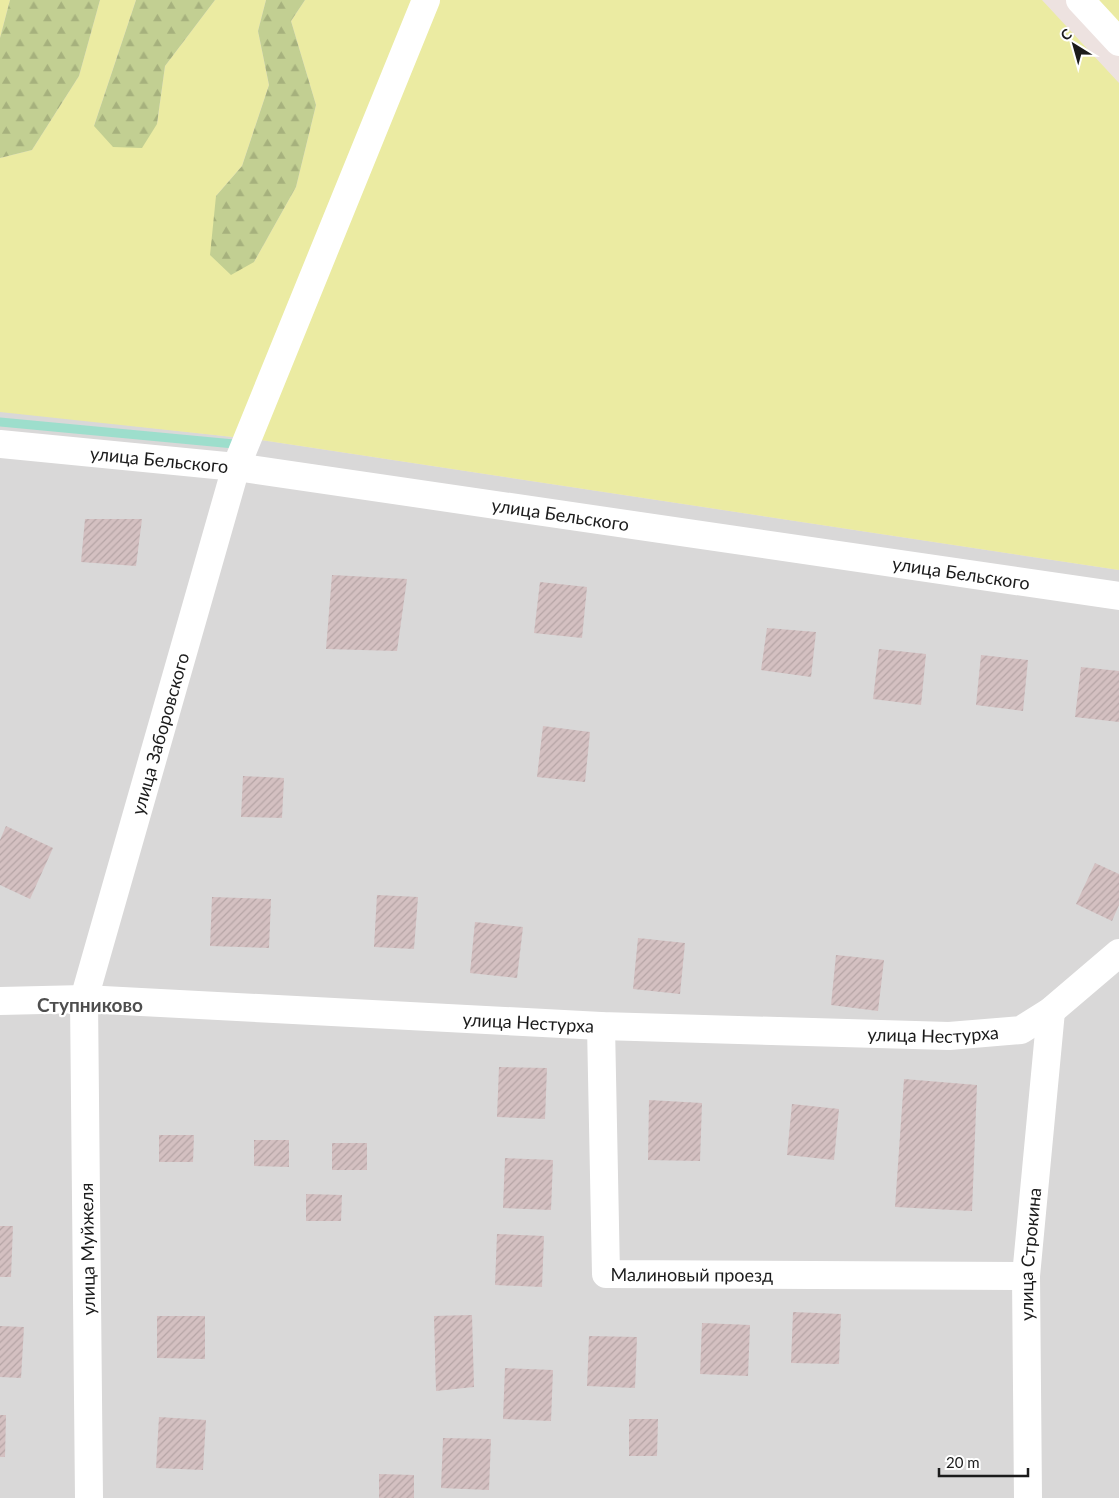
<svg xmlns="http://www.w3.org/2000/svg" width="1119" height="1498" viewBox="0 0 1119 1498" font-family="Lato,sans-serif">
  <defs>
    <pattern id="forest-firs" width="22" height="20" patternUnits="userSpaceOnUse" patternTransform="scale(1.25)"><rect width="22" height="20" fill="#c2cf92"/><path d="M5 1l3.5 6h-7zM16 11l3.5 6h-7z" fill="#a6b17d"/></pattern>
    <pattern id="building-hatch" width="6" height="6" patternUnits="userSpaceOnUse" patternTransform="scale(1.25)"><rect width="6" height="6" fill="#d4c0c1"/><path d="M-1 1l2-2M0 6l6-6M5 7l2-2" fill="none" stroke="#b5a4a5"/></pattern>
  </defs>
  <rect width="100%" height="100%" fill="#ede2e0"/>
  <!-- residential -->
  <path fill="#d9d8d8" d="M0,411L261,440L1119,570V1498H0Z"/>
  <!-- grass -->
  <g fill="#ebeba2">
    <path d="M0,0H10L0,38Z"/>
    <path d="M100,0H136L94,126L157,124L165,66L215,0H266L258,31L269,85L242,166L216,196L254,262L296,187L316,105L291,21L305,0H1042L1119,83V570L261,440L0,412V158L32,150L79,76Z"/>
    <path d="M1075,0H1119V46Z"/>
  </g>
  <!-- forest -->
  <g fill="url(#forest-firs)">
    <path d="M10,0H100L79,76L32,150L0,158V38Z"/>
    <path d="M136,0H215L165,66L157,124L142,148L113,147L94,126Z"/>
    <path d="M266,0H305L291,21L316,105L296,187L254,262L231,275L210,255L216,196L242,166L269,85L258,31Z"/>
  </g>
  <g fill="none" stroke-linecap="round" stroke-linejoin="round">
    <!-- stream -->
    <path stroke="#9ddecc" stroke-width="9" d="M0,422L234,444"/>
  </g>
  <!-- building -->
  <g fill="url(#building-hatch)">
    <path d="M85,519H142L136,566L81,562Z"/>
    <path d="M332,575L407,579L397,651L326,649Z"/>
    <path d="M540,582L587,587L582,638L534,633Z"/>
    <path d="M767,628L816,632L811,677L761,670Z"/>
    <path d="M879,649L926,654L921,705L873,699Z"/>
    <path d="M981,655L1028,660L1023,711L976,705Z"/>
    <path d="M1081,667L1119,671V722L1075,717Z"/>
    <path d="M543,726L590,732L585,782L537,777Z"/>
    <path d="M243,776L284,778L282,818L241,817Z"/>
    <path d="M6,826L53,848L30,899L0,885V840Z"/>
    <path d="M1095,863L1119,874V905L1112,921L1076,904Z"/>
    <path d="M377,895L418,897L414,949L374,947Z"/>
    <path d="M212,897L271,899L269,948L210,946Z"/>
    <path d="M475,922L523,927L517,978L470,973Z"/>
    <path d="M638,938L685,943L680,994L633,989Z"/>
    <path d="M836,955L884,960L878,1011L831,1005Z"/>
    <path d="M499,1067L547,1068L545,1119L497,1117Z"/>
    <path d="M904,1079L977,1085L972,1211L895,1207Z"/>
    <path d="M649,1100L702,1103L700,1161L648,1160Z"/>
    <path d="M792,1104L839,1109L834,1160L787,1155Z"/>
    <path d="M159,1135H194L193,1162H159Z"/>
    <path d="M254,1140H289V1167L254,1166Z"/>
    <rect x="332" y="1143" width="35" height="27"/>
    <path d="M505,1158L553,1160L551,1210L503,1208Z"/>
    <path d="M306,1194L342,1195L341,1221H306Z"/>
    <path d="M0,1226H13L11,1277H0Z"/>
    <path d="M497,1234L544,1236L542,1287L495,1285Z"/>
    <path d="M793,1312L841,1314L839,1364L791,1363Z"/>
    <path d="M472,1315L474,1387L436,1391L434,1316Z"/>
    <path d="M157,1316H205V1359L157,1358Z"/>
    <path d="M702,1323L750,1325L748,1376L700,1374Z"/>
    <path d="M0,1326L24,1327L21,1378L0,1377Z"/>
    <path d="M589,1336L637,1337L635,1388L587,1386Z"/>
    <path d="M505,1368L553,1370L551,1421L503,1419Z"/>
    <path d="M0,1415H6L5,1457H0Z"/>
    <path d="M159,1417L206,1420L203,1470L156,1468Z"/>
    <path d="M629,1419H658L657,1456H629Z"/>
    <path d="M443,1438L491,1439L489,1490L441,1488Z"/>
    <path d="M379,1474L414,1475V1498H379Z"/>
  </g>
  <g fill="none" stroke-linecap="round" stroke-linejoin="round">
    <!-- minor -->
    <g stroke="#fff" stroke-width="28">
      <path d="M1080,0L1119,42"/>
      <path id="s1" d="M0,444L236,467L1119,596"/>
      <path id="s2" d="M0,1001L84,999L601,1026L949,1036L1021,1030L1051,1011L1119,953"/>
      <path id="s3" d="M601,1026L606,1274L1026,1276"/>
      <path id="s4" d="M89,1498L84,999L236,467L426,0"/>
      <path id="s5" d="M1028,1498L1026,1276L1051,1011"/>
    </g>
  </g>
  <g text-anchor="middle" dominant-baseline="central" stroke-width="4.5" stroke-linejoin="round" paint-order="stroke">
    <!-- street labels -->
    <g font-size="18" fill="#1b1b1b" stroke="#fff">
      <text stroke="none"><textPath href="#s1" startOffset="160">улица Бельского</textPath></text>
      <text stroke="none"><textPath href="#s1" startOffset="565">улица Бельского</textPath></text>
      <text stroke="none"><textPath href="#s1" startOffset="970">улица Бельского</textPath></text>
      <text stroke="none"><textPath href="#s4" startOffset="775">улица Заборовского</textPath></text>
      <text stroke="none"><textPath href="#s2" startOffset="529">улица Нестурха</textPath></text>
      <text stroke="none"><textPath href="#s2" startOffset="934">улица Нестурха</textPath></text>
      <text transform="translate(87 1249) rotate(-91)">улица Муйжеля</text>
      <text stroke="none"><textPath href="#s5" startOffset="244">улица Строкина</textPath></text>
      <text stroke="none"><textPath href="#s3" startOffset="334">Малиновый проезд</textPath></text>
    </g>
    <!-- neighbourhood labels -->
    <g font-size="19" font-weight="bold" fill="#4e4e4e" stroke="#fff">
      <text x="90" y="1004">Ступниково</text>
    </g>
  </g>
  <!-- north arrow -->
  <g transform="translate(1074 45) rotate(323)" stroke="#ffffff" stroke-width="4" paint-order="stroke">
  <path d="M0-4L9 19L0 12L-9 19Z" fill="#1b1b1b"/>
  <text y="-8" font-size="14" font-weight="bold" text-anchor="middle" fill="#1b1b1b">С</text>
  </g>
  <!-- scale -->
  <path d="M939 1468v8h89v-8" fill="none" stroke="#1b1b1b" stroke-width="2.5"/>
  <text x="946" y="1468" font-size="15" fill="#1b1b1b" stroke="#ffffff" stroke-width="4" paint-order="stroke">20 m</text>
</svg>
